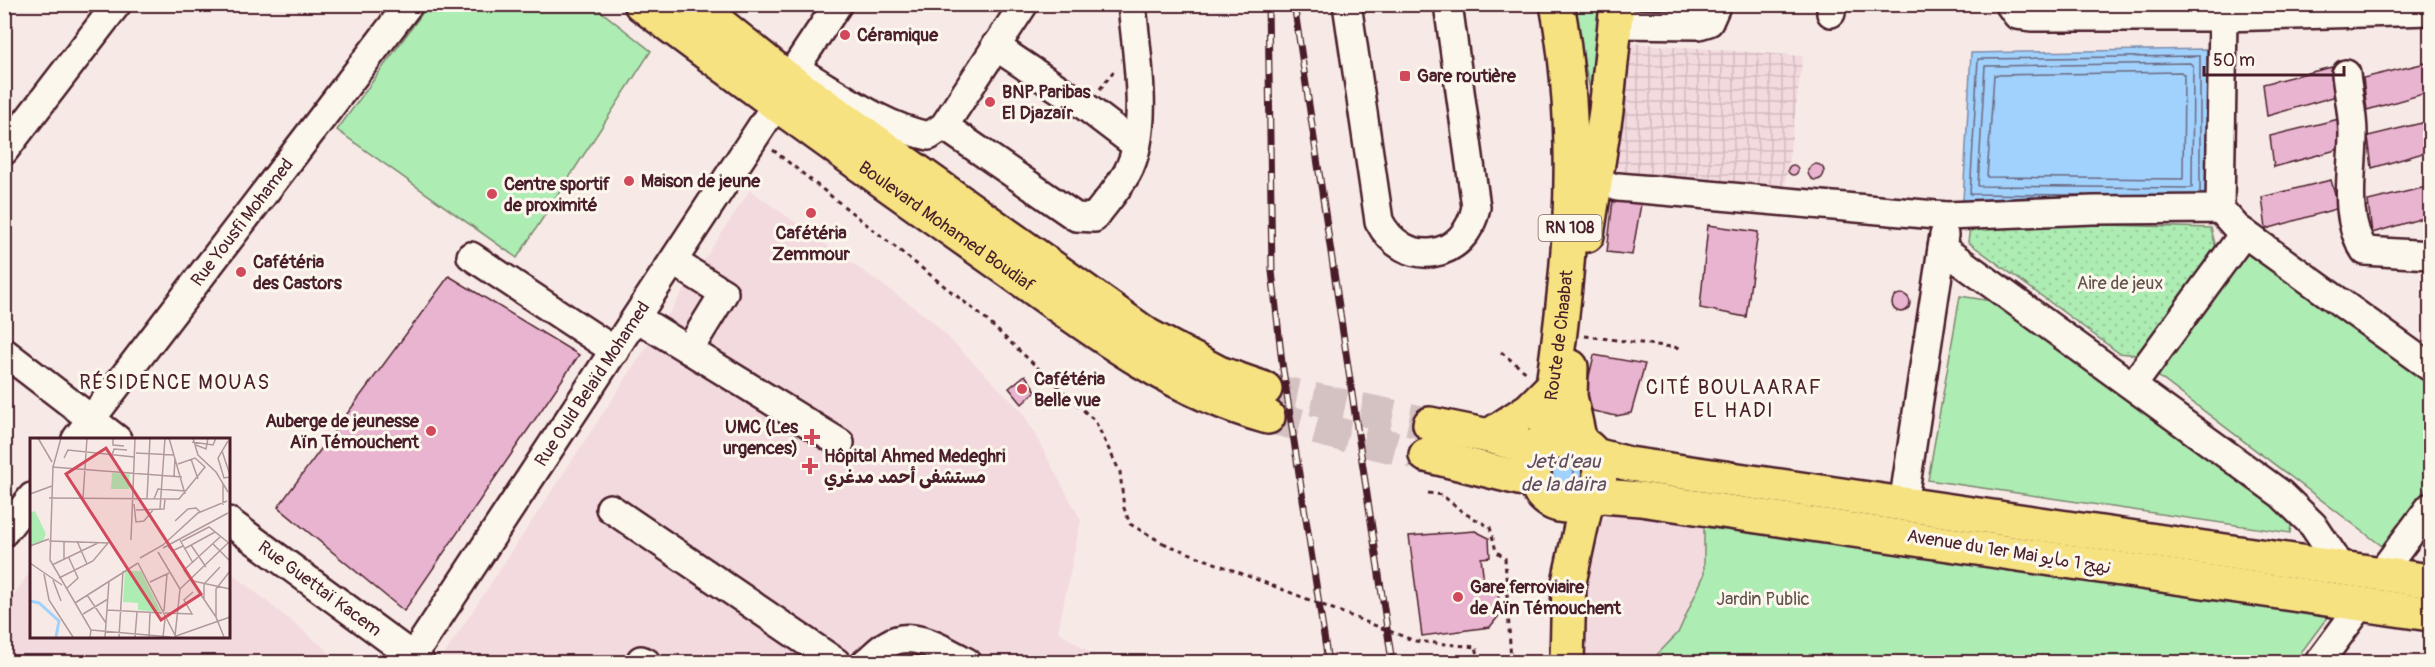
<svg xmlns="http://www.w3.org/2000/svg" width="2435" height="667" viewBox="0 0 2435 667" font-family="Pangolin,'Playpen Sans Arabic',sans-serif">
  <defs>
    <pattern id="industrial-grid" width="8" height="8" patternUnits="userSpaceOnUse" patternTransform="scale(1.5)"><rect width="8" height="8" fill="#f3dadf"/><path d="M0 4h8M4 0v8" fill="none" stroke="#d2bbc0"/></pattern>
    <pattern id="park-dots" width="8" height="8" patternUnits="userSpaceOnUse" patternTransform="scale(1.5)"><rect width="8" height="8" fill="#adecb3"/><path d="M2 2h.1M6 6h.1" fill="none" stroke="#96ca9a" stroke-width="1.8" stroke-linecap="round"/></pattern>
  </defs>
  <rect width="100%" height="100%" fill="#f7eae6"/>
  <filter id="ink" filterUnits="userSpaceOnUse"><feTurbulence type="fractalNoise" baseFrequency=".0167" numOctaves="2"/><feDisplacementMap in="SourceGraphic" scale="12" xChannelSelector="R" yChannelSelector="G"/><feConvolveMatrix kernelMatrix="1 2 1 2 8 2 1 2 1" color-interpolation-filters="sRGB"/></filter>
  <g filter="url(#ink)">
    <!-- built -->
    <g fill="#f3dadf">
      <path d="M1629,5H1699L1688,17L1629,10Z"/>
      <path d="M750,190L929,318L1022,411L1081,520L1058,631L1098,658L1095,662H439Z"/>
      <path d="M1617,507L1704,527V575L1677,633L1650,662H1581L1579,597L1589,532Z"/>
      <path d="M31,570L32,636H228V570L342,662H5V608Z"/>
    </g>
    <!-- industrial -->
    <path fill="url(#industrial-grid)" d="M1630,43L1803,56L1785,187L1612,170Z"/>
    <!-- park -->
    <path fill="url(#park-dots)" stroke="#7c866f" stroke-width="1.5" d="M1971,221L2211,228L2216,248L2137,355L2119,353L1968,242Z"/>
    <!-- garden -->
    <g fill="#adecb3" stroke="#7c866f" stroke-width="1.5">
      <path d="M429,4L593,5L651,51L517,258L337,130Z"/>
      <path d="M1571,5H1605L1595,111Z"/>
      <path d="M2247,247L2430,382V483L2382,546L2154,373Z"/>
      <path d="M1960,296L1998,302L2292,518L2290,533L1928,480Z"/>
      <path d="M1704,527L2332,611L2294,662H1650L1678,633L1704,575Z"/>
    </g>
    <!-- water -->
    <g fill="#a0d2fd" stroke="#7e8aa9" stroke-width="1.5">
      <path d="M2207,49V202L1963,201L1971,53Z"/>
      <circle cx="1564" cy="473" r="24"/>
    </g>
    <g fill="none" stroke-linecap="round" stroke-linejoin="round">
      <!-- shore -->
      <g stroke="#6c677f" stroke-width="1.5">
        <path d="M2190,63L2193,66L2192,188L1978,186L1985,66Z"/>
        <path d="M2181,72L2184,75L2183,179L1987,177L1994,75Z"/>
        <path d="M2083,195L1970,194L1978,59L2200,56V194"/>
        <circle cx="1563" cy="473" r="11"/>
      </g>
    </g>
    <!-- building -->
    <g fill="#e9b4d0" stroke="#4a1f2b" stroke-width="1.5">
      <path d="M2430,62V92L2367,110L2363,78Z"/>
      <path d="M2332,67L2340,95L2267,116L2263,84Z"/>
      <path d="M2339,119L2347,147L2274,167L2270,136Z"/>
      <path d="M2430,121V151L2372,168L2368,136Z"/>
      <circle cx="1816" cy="172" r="8"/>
      <circle cx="1793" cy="170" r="5"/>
      <path d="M2331,180L2339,208L2266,229L2262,197Z"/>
      <path d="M2430,186V216L2372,233L2368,201Z"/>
      <path d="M1613,200L1641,204L1632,255L1607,252Z"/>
      <path d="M1708,225L1758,232L1746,317L1700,308Z"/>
      <path d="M449,276L579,355L404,611L278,507Z"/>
      <circle cx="1901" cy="303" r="9"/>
      <path d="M1594,355L1645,364L1631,413L1616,416L1593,411L1584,398Z"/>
      <path d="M1025,375L1036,391L1022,404L1009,388Z"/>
      <path d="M1475,531L1489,538L1490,557L1481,558L1484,582L1496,581L1501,613L1490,627L1422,636L1409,536Z"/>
    </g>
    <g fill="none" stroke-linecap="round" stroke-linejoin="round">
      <!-- major-tunnel -->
      <g stroke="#d4c1c1" stroke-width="33" stroke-dasharray="33 16" stroke-linecap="butt">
        <path d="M1265,389L1430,424"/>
        <path d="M1268,417L1426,455"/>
      </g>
      <!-- minor casing -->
      <g stroke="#4a1f2b" stroke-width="32">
        <g id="minor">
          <path d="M1347,4L1379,221C1404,270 1466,261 1476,207L1448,4"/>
          <path d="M2009,4L2017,15L2033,17H2223L2430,11"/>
          <path d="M1831,13V4"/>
          <path d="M1615,24L1699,25L1709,22L1717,4"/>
          <path d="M995,46L1086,107L1136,145"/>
          <path d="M801,72C840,95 883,127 929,136L944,126L1076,217L1094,218C1105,203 1118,189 1127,173C1151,129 1136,53 1132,4"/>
          <path d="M2346,74C2348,93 2353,114 2353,134C2353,172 2342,218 2365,251L2430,255"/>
          <path d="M944,126L1024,4"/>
          <path d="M4,151L117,4"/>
          <path d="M1618,187L1947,216L2093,210L2220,209L2237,228L2430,367"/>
          <path d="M2220,209L2223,17L2220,4"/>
          <path d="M1942,248L2281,494L2313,525L2341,567"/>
          <path d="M471,256L615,351"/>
          <path d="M674,262L724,293L689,350"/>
          <path d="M637,318L840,443"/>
          <path d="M4,352L117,439"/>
          <path d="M2133,385L2244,233"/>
          <path id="s1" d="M76,439L409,4"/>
          <path d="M1903,505L1944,235"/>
          <path d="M610,508L836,662"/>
          <path id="s2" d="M228,521L420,662"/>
          <path d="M4,532L32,497"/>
          <path d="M2381,573L2430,507"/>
          <path d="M641,660L646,662"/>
          <path id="s3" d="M409,662L775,106L788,79L838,4"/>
          <path d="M866,662C873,657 880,648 888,644C913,628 945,651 967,662"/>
          <path d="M2319,662L2362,604"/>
        </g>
      </g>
      <!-- major casing -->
      <g stroke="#4a1f2b" stroke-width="38">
        <g id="major">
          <path id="s4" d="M641,4C754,89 868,171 983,252C1073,315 1161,388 1268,417"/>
          <path d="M695,4L788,79L1147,335L1219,373L1265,389"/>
          <path d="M1587,235L1606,111L1617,4"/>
          <path d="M1571,367L1570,396L1580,442"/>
          <path d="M1430,424L1489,436L1541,451"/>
          <path d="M1489,436L1530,409L1553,386"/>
          <circle cx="1567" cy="473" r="33"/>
          <path id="s5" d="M1543,450C1567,303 1585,152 1557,4"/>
          <path d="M1426,455L1535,482"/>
          <path d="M1595,455L1629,464L2430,581"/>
          <path d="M1588,499L1603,496L1640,499L2430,614"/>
          <path d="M1567,662L1569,582L1587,499"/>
        </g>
      </g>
      <!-- path -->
      <g stroke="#4a1f2b" stroke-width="3" stroke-dasharray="4.5 4.5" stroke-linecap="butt">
        <path d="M1100,89L1116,68"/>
        <path d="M773,150L982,316L1095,421L1120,472L1124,508L1130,524L1163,543"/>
        <path d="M1585,336L1680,348"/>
        <path d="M1501,352L1528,374"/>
        <path d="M1428,493L1442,495L1464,513L1490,527L1496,551L1505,558L1511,662"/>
        <path d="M1415,641L1476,647L1480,662"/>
      </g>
      <!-- minor -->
      <use href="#minor" stroke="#fbf7ec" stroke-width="27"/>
      <!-- major -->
      <use href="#major" stroke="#f7e281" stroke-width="33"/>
      <!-- rail casing -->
      <g stroke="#4a1f2b" stroke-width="7">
        <g id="rail">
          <path d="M1268,4L1272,271L1282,363L1328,662"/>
          <path d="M1294,4L1392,662"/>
        </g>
      </g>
      <!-- rail -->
      <use href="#rail" stroke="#fbf7ec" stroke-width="4.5" stroke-dasharray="14" stroke-linecap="butt"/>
      <!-- path-bridge -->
      <path stroke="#4a1f2b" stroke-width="3" stroke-dasharray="4.5 4.5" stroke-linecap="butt" d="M1163,543L1415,641"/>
    </g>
  </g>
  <!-- markers -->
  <g fill="#d1495b" stroke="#fbf7ec" stroke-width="2">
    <circle cx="845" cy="35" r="6"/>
    <rect x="1399" y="70" width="12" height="12" rx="3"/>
    <circle cx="990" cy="102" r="6"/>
    <circle cx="629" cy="181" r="6"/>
    <circle cx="492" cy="194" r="6"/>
    <circle cx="811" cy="213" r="6"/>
    <circle cx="241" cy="272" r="6"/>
    <circle cx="1022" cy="389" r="6"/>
    <circle cx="431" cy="431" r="6"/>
    <path d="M809 428h6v6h6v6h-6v6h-6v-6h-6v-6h6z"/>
    <path d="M807 457h6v6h6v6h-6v6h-6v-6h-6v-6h6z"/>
    <circle cx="1458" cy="597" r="6"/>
  </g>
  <g text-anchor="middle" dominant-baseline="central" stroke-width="6" stroke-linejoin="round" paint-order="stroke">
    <!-- shield labels -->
    <rect fill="#fbf7ec" stroke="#7f6065" stroke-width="1.5" x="1538.5" y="215" width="63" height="26" rx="4.5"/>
    <g font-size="16" font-weight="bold" fill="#4a1f2b">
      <text x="1570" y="228">RN 108</text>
    </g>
    <!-- poi labels -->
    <g font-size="18" font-weight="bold" fill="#4a1f2b" stroke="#fbf7ec" text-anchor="start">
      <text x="857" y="35">Céramique</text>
      <text x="1417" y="76">Gare routière</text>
      <text x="1002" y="92">BNP Paribas<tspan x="1002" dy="21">El Djazaïr</tspan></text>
      <text x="641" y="181">Maison de jeune</text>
      <text x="504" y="184">Centre sportif<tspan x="504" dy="21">de proximité</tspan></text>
      <text x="811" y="233" text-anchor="middle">Cafétéria<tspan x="811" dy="21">Zemmour</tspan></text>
      <text x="253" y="262">Cafétéria<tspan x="253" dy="21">des Castors</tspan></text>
      <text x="1034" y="379">Cafétéria<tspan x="1034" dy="21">Belle vue</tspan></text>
      <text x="419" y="421" text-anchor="end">Auberge de jeunesse<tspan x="419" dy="21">Aïn Témouchent</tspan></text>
      <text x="798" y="427" text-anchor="end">UMC (Les<tspan x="798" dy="21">urgences)</tspan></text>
      <text x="824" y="456">Hôpital Ahmed Medeghri<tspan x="824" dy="21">مستشفى أحمد مدغري</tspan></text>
      <text x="1470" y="587">Gare ferroviaire<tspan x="1470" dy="21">de Aïn Témouchent</tspan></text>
    </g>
    <!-- street labels -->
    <g font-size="18" fill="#4a1f2b" stroke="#fbf7ec">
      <text stroke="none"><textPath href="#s1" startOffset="273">Rue Yousfi Mohamed</textPath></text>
      <text stroke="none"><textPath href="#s4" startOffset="378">Boulevard Mohamed Boudiaf</textPath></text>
      <text stroke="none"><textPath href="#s5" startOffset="116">Route de Chaabat</textPath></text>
      <text stroke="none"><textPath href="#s3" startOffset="333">Rue Ould Belaïd Mohamed</textPath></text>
      <text transform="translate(2009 552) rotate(9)">Avenue du 1er Mai نهج 1 مايو</text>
      <text stroke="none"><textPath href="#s2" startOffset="114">Rue Guettaï Kacem</textPath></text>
    </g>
    <!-- park labels -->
    <g font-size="18" fill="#63524d" stroke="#fbf7ec">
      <text x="2120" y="283">Aire de jeux</text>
      <text x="1763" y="599">Jardin Public</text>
    </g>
    <!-- neighbourhood labels -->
    <g font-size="20" letter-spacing="1.5" fill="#4a1f2b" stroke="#fbf7ec">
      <text x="175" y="382">RÉSIDENCE MOUAS</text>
      <text x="1734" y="387">CITÉ BOULAARAF<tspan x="1734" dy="23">EL HADI</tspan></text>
    </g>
    <!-- water labels -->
    <g font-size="20" font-style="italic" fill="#604c60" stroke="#fbf7ec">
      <text x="1563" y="461">Jet d'eau<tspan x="1563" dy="23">de la daïra</tspan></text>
    </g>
  </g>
  <!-- overview -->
  <g transform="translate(30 438)">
    <rect width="200" height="200" fill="#f7eae6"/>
    <path d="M82,35L100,36L99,51H81ZM5,73L16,96L13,103L0,108V75ZM95,133H111L131,174L108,172V165L93,164Z" fill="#adecb3"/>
    <path fill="none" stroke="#a0d2fd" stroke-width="3" d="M0,163L9,165L29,183L26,199"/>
    <path fill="none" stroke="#b2999b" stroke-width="1.5" d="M8,0L22,24M31,0L23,29L20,122L61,192L60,199M83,0V7L94,8M139,0L155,56M163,0L168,17L186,34L198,54M198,3L188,20L194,40L200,39M162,4L183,7L186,0M166,7L176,11L178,0M192,13L200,37M106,15L144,17M82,17L84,11L97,12M34,20L38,12L104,19M161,21L168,41M22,29L152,39M144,39L145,20M0,56L22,48M19,60L149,61L175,29L165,20L148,26M53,60L57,0M117,61L120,0M124,61L128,51L156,53M104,66L106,84L114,83L123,72M193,67V45M130,71L135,0M106,72L134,71L135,61M145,83L158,71L166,70L170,74M101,102L105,0M150,102L163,125M19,103L78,105L63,123L29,140M47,103L57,126M152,103L179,89L200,106M183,106L200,123M161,107L176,129M0,108L19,101M138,108L142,113L153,108M133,110L198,75M154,111L185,94M128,114L150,151L145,198M110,120L133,107L168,75L197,63M34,122V103M0,125L32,147M108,125L146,199M22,127L68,105M14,136L19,162L43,199M23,142L31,163M163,143L200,151M120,144L139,135M36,151L48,140L39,120M150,151L198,105M57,157L76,185M174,161V146L190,129M45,165L108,125M77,172L132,175M134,173L137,136M135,175L162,176L154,162L163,154M53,176L78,161M186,179L154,132L190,99M61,192L140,199M146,198L200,179M75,199L79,143M89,199L93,133M105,199L107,174M119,199L120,175M133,199L135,181M194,199L186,179V151L200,133"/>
    <path fill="#d1495b" fill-opacity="0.15" stroke="#d1495b" stroke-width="3" d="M76,10L171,156L131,182L36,36Z"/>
    <rect width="200" height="200" fill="none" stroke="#4a1f2b" stroke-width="3"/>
  </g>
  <!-- margin -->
  <rect width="2435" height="667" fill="none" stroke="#fbf7ec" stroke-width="24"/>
  <rect x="12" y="12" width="2411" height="643" fill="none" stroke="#4a1f2b" stroke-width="2" filter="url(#ink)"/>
  <!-- scale -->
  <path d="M2204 66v9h140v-9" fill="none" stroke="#4a1f2b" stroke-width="3"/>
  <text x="2213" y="66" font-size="18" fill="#4a1f2b" stroke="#fbf7ec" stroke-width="4.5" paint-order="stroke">50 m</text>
</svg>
